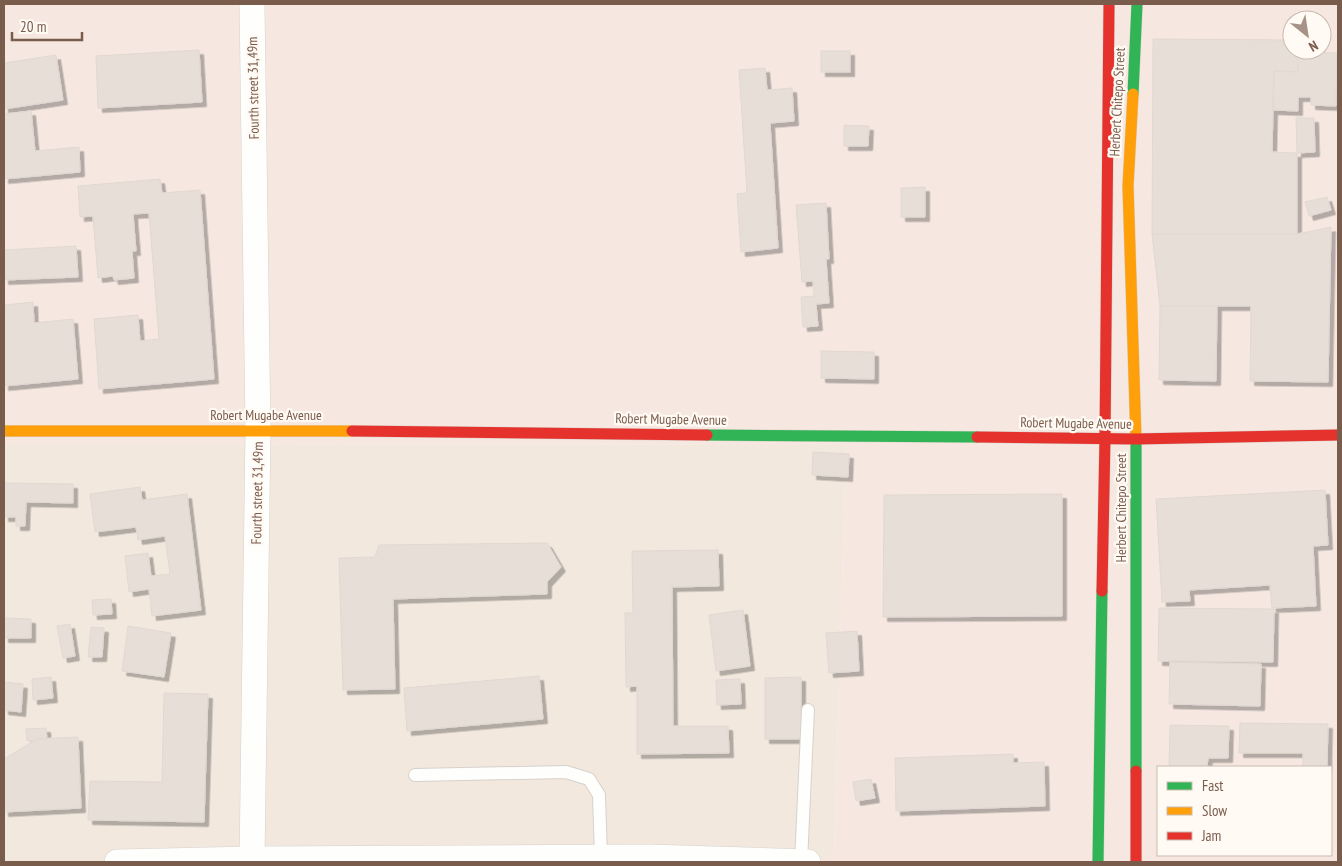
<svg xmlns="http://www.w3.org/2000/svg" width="1342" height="866" viewBox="0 0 1342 866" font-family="'PT Sans Narrow',sans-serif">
  <defs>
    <filter id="shadow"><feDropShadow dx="4.5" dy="4.5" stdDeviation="0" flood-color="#0004"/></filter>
  </defs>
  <rect width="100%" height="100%" fill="#f9f5f0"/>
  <!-- residential -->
  <path fill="#f2e8de" d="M4,444L846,445L834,855L807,862H4Z"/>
  <!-- commercial -->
  <path fill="#f6e8e1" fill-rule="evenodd" d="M4,4H1338V862H807L834,855L846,445L4,444ZM1292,20H1322V50H1292ZM1158,767H1331V855H1158Z"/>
  <!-- building -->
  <g fill="#e6ded7" stroke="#e2d8d2" filter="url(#shadow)">
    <path d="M1153,39L1292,40V50H1298V72L1274,71L1272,152L1297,153V234H1152Z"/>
    <path d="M199,50L202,102L98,108L96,56Z"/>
    <rect x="821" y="51" width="29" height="21"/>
    <path d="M1298,52L1337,53L1336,106L1311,105V97H1298V111L1273,110L1274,71L1298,72Z"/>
    <path d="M56,55L63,100L4,109V63Z"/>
    <path d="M765,68L767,90L792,88L794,121L770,123L778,248L741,252L737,194L747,193L739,70Z"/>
    <path d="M31,111L35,151L79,147L80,172L4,179V114Z"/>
    <path d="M1296,118H1314L1315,152L1297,153Z"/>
    <path d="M844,125L869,126L868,146H844Z"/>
    <path d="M160,179L162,193L200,190L214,379L99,389L94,319L138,315L140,341L159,339L149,213L133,214L136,251H132L134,278L114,280L113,276L98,278L93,216L80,217L78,186Z"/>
    <path d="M925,187V217H901V188Z"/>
    <path d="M1327,197L1331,210L1309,216L1305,202Z"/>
    <path d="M826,203L829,259H826L829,303L816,304L818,326L803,327L801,297L814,296L813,281L802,282L796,205Z"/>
    <path d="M1331,227L1328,382L1250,381L1251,306H1160L1152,234H1297Z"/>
    <path d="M76,246L78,277L4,280V250Z"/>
    <path d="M33,302L34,323L73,319L78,379L4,386V305Z"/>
    <path d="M1160,306H1217L1216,381L1159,380Z"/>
    <path d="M821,351L874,352V379L821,378Z"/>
    <path d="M813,452L849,454L848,477L812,475Z"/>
    <path d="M4,483L73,484V503L26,502L25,526H16V517H4Z"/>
    <path d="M140,487L142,500L187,494L201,610L152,616L149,589L129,592L125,556L148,553L151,576L170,574L165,536L138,540L136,527L95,532L90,494Z"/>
    <path d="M1325,490L1328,545L1313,546L1316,606L1272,608L1270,585L1189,590L1190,601L1162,602L1156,499Z"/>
    <path d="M1062,494V616L883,617L884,495Z"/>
    <path d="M547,543L561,567L547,582V594L393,599L395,689L343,690L339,558L375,557L379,545Z"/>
    <path d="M718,550L719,586L672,587L673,726H728L729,753L637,754V686L626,687L625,613H633L632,551Z"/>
    <path d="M111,599L112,614L93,615L92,600Z"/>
    <path d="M1159,608L1274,609L1273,662L1158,661Z"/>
    <path d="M743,610L750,666L716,671L709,615Z"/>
    <path d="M4,618L31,619V638H4Z"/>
    <path d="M70,624L75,656L63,658L57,626Z"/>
    <path d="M128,626L171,633L164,677L122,671Z"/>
    <path d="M91,627L104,628L102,657H88Z"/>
    <path d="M857,631L859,671L829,673L826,633Z"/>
    <path d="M1170,662L1261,664L1260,706L1169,704Z"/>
    <path d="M539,676L543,719L407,731L404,688Z"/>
    <path d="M51,677L53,698L33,700L32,679Z"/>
    <path d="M801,677V739H765V678Z"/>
    <path d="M740,679L741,704L717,705L716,680Z"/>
    <path d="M4,682L23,684L21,712L4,710Z"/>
    <path d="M164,693L208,694L204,822L88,820L90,781L162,782Z"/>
    <path d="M1240,723L1328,724L1327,767H1303V753H1239Z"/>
    <path d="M1170,725L1229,726L1228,758H1208L1207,767H1169Z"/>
    <path d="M46,728L47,740L27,741L26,729Z"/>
    <path d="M78,737L81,808L4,812V759L37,739Z"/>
    <path d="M1013,754V763L1044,762L1045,806L896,811L895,758Z"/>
    <path d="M871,779L875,798L856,801L853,782Z"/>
  </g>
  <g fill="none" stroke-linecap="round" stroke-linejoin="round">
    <!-- lane casing -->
    <g stroke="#d7d1cb" stroke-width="14">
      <g id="lane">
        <path d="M415,775L566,772L589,779L599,795L601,858"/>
        <path d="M801,862L808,710"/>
      </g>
    </g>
    <!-- street casing -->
    <g stroke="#d7d1cb" stroke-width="26">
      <g id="street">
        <path d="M117,862L252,859L648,857L808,862"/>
        <path d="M252,862L258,430L252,4"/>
      </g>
    </g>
    <!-- fast casing -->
    <g stroke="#d9d2cb" stroke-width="12">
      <g id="fast">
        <path d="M1133,94L1137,4"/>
        <path d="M707,435L977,437"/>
        <path d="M1136,439V771"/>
        <path d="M1098,862L1102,591"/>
      </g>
    </g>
    <!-- slow casing -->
    <g stroke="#d9d2cb" stroke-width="12">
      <g id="slow">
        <path d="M1133,94L1128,186L1136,439"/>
        <path d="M4,431H352"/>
      </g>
    </g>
    <!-- jam casing -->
    <g stroke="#d9d2cb" stroke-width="12">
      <g id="jam">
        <path d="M352,431L707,435"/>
        <path d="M977,437L1136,439L1338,435"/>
        <path d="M1105,438L1109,4"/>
        <path d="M1102,591L1105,438"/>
        <path d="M1136,771V862"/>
      </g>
    </g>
    <!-- lane -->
    <use href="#lane" stroke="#fefefd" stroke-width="12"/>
    <!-- street -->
    <use href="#street" stroke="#fefefd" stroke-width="25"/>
    <!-- fast -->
    <use href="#fast" stroke="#30b455" stroke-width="11"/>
    <!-- slow -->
    <use href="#slow" stroke="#ff9f0a" stroke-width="11"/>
    <!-- jam -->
    <use href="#jam" stroke="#e5322d" stroke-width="11"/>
  </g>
  <g text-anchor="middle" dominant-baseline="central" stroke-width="4.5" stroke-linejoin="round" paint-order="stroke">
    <!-- street labels -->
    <g font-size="14" fill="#7a5c4d" stroke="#fffaf3">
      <text transform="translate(253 88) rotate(-91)">Fourth street 31,49m</text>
      <text transform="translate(1117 102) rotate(-87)">Herbert Chitepo Street</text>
      <text x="266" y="415">Robert Mugabe Avenue</text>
      <text transform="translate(671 419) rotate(1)">Robert Mugabe Avenue</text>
      <text transform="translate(1076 423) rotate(1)">Robert Mugabe Avenue</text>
      <text transform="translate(257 493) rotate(-89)">Fourth street 31,49m</text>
      <text transform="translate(1121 508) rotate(-90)">Herbert Chitepo Street</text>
    </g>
  </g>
  <!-- border -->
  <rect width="1342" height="866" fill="none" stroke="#7a5c4d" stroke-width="10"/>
  <!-- legend -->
  <rect x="1157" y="766" width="175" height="90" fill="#fffaf3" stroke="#cabbb1"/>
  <rect x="1167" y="782" width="25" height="8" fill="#30b455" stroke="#cabbb1"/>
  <text x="1202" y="791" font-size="15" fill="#7a5c4d">Fast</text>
  <rect x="1167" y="807" width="25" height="8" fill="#ff9f0a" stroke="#cabbb1"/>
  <text x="1202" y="816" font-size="15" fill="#7a5c4d">Slow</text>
  <rect x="1167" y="832" width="25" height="8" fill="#e5322d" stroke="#cabbb1"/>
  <text x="1202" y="841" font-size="15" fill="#7a5c4d">Jam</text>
  <!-- north arrow -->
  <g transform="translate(1307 35) rotate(150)"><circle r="24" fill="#fffaf3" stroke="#cabbb1"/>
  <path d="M0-4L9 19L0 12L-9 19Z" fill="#a69286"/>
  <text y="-8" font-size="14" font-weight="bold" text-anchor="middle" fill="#7a5c4d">N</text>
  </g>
  <!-- scale -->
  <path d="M12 32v8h70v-8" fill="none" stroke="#7a5c4d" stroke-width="2.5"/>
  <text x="20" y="32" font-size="15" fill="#7a5c4d" stroke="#fffaf3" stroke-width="4" paint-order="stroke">20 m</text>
</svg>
